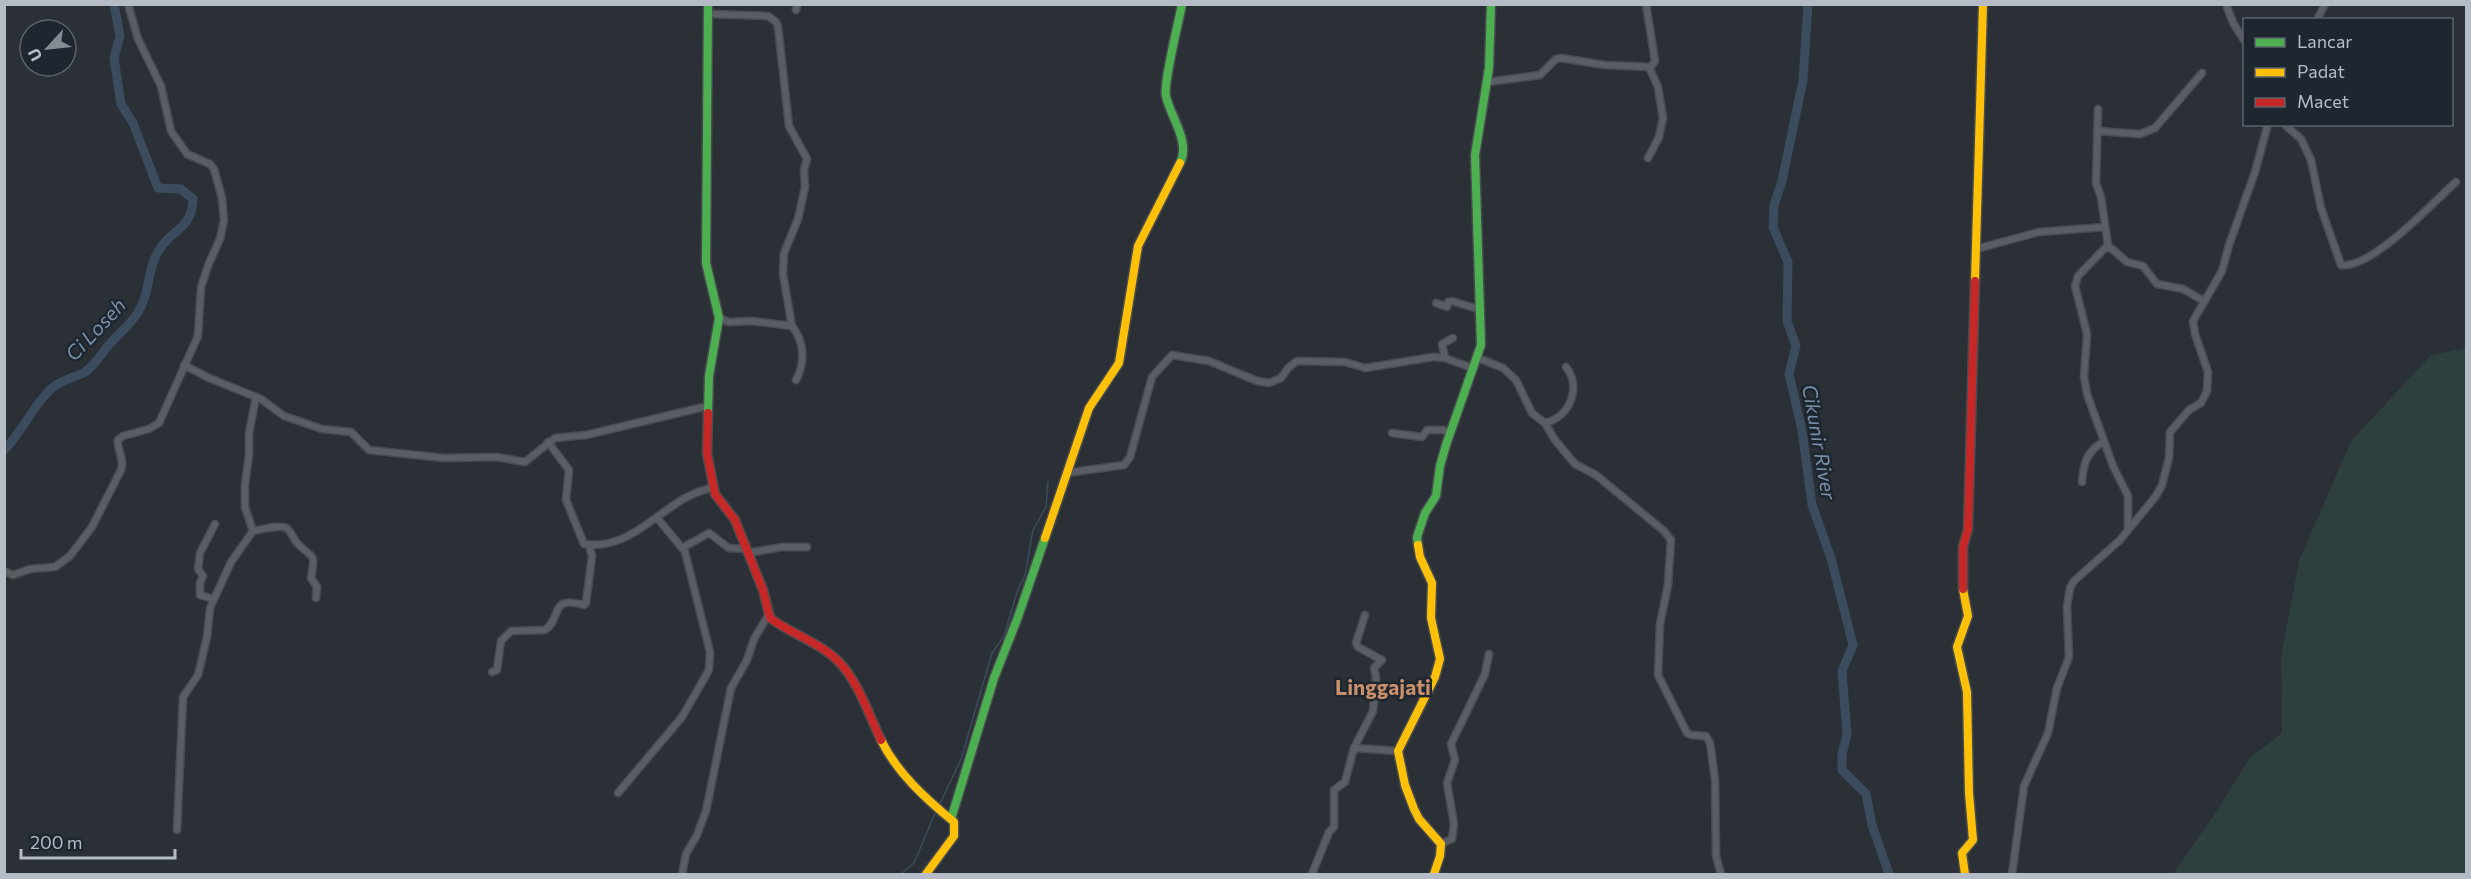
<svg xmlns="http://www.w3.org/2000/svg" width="2471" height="879" viewBox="0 0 2471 879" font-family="Commissioner,sans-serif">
  <rect width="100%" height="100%" fill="#2a3035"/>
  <!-- green -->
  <path fill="#2d3f3f" d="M2466,348V874H2173L2218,809L2250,757L2282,733L2281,657L2299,561L2351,441L2431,355Z"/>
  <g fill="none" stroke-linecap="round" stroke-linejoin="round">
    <!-- stream -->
    <g stroke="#3b4c5e" stroke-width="1.5">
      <path d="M940,804L961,759L992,653L1004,636L1018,589L1025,575L1033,530L1046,507L1048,481"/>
      <path d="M901,874L914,863L936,811"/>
    </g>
    <!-- river -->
    <g stroke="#3b4c5e" stroke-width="9">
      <path d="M1808,4L1803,80L1782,181L1774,205L1773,227L1788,262L1787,321L1796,346L1789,374L1802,430L1812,505L1831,558L1853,645L1842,671L1847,735L1842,754V770L1866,794L1872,825L1889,874"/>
      <path d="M4,450C22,432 34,404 52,388C61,380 74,378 85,372C95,365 101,354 109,345C118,334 129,326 137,314C151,293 146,271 159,250C173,228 192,229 193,199L181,189L158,188L133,123L121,104L114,58L120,36L114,4"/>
    </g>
    <!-- street casing -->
    <g stroke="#484c50" stroke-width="9">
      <g id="street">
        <path d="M2226,4L2233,23L2244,40"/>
        <path d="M796,10L797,4"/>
        <path d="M708,14L768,16L776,22L778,26L789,126L807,159L804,170L805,187L798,219L784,253L783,274L792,326"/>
        <path d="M2317,20L2325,4"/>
        <path d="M1487,82L1540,75L1556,59L1561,58L1605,65L1651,67L1655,61L1646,4"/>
        <path d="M2098,109L2096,183L2101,197L2108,245L2078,276L2075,286L2087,334L2084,377L2087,394L2113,466L2128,496V530"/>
        <path d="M2284,124L2301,139L2311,160L2321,208L2341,265C2372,269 2432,203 2456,182"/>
        <path d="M2097,131L2140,134L2155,128L2202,73"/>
        <path d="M1648,158L1659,137L1663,118L1658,87L1649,67"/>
        <path d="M2107,248L2112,249L2127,262L2143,266L2157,284L2183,289L2204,301"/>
        <path d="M1976,249L2039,232L2105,227"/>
        <path d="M1436,303L1447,307L1448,302L1452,301L1481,310"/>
        <path d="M719,318L729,322L751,321L792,326C805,342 805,364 796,380"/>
        <path d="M1445,358L1442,344L1453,338"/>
        <path d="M1478,358L1503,368L1516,380L1532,413L1545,423L1555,440L1575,464L1596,475L1664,531L1671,540L1668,585L1660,624L1658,675L1687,733L1691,735L1706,736L1710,743L1715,779L1716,856L1721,874"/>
        <path d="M184,365L209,378L261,399L284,416L322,429L351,432L369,450L444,458L497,457L525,462L555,438L586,435L708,406"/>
        <path d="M1545,423C1570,417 1582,387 1566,367"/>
        <path d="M1392,433L1422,437L1427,430H1443L1451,433"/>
        <path d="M548,442L569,470L566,500L584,544C637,552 666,495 713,488"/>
        <path d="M1066,473L1124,465L1130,457L1152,377L1172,355L1209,361L1257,381L1269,383L1281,378L1288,368L1297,361L1345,362L1365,368L1433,357L1445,358L1472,368"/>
        <path d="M2082,482C2083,464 2087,451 2103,442"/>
        <path d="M658,519L682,548L709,533L729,548L746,549"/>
        <path d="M253,531C261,530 279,524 286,528C291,530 293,539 297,543C313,560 316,551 311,578L317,587L316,598"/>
        <path d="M747,553L782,547H807"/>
        <path d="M4,571L13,575L30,569L55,567L70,556L92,527L121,470C125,459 117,451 118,440L123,436L149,429L159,423L198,336L201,287L209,263L220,239L224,220L222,198L214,169L210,164L187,154L171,131L161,86L138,39L128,4"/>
        <path d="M214,599L200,595V583L203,576L198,569L200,553L215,524"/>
        <path d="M492,672L497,670L501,641L511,631L545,630C563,618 548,595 584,605L586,603L592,556L589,545"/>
        <path d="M1354,748L1398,751"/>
        <path d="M618,793L682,717L709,670L710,652L684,548"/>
        <path d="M177,830L183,697L198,675L207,637L210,608L231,562L253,531L245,507V485L249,455V433L256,397"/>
        <path d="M1441,844L1452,839L1454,824L1447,783L1455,760L1451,744L1485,674L1489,654"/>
        <path d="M682,874L686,854L697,835L706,811L731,688L747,660L754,639L769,614"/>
        <path d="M1312,874L1329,832L1334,827V790L1345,782L1354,748L1373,711L1376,677L1374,668L1382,660L1358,647L1356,643L1365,615"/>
        <path d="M2012,874L2024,786L2048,733L2057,688L2069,657L2067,606L2070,588L2074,581L2120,540L2156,496L2162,485L2169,458L2170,432L2189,410L2201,403L2207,391L2208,372L2195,334L2193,321L2222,271L2229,245L2255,172L2268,124"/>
      </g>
    </g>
    <!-- fast casing -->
    <g stroke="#484c50" stroke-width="11">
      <g id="fast">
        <path d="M708,4L706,263L719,318L709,376L708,413"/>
        <path d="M1180,163C1191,142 1170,116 1166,96C1163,84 1179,21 1182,4"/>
        <path d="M1418,545L1417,537L1425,513L1436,496L1440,466L1446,445L1481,345L1475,155L1489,68L1491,4"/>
        <path d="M951,819L994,678L1018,617L1045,538"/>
      </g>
    </g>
    <!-- slow casing -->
    <g stroke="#484c50" stroke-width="11">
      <g id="slow">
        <path d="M1975,281L1983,4"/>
        <path d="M1045,538L1089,408L1119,363L1138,246L1180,163"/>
        <path d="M1418,545L1420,557L1432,583L1431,618L1440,659L1435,677L1398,751L1405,785L1414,809L1419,819L1441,844L1440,856L1434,874"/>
        <path d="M1963,589L1968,616L1957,647L1967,692L1969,793L1973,840L1962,853L1965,874"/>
        <path d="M881,740C897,773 926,799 954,822V836L926,874"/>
      </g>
    </g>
    <!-- jam casing -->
    <g stroke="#484c50" stroke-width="11">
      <g id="jam">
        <path d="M708,413L707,453L715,494L735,520L763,590L770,618C791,634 819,642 838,661C858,681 869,715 881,740"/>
        <path d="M1963,589V547L1968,529L1975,281"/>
      </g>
    </g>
    <!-- street -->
    <use href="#street" stroke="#5a5e64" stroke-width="6"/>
    <!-- fast -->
    <use href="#fast" stroke="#4caf50" stroke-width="8"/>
    <!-- slow -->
    <use href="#slow" stroke="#ffc107" stroke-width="8"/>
    <!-- jam -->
    <use href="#jam" stroke="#c62828" stroke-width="8"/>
  </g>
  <g text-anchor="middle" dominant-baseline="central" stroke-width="5" stroke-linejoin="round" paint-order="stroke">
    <!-- water labels -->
    <g font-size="20" font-style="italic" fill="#788fa7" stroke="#1e2630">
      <text transform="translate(95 329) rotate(-47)">Ci Loseh</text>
      <text transform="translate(1820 442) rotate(80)">Cikunir River</text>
    </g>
    <!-- quarter labels -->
    <g font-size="21" font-weight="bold" fill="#ca8f6b" stroke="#1e2630">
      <text x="1383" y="686">Linggajati</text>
    </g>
  </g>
  <!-- border -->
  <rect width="2471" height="879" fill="none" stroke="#b5bcc6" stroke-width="12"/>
  <!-- legend -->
  <rect x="2243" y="18" width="210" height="108" fill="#1e2630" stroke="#5a626c" stroke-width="1.5"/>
  <rect x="2255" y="38" width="30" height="9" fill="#4caf50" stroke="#5a626c" stroke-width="1.5"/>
  <text x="2297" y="48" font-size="18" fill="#b5bcc6">Lancar</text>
  <rect x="2255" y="68" width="30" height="9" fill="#ffc107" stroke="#5a626c" stroke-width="1.5"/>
  <text x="2297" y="78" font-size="18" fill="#b5bcc6">Padat</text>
  <rect x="2255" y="98" width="30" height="9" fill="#c62828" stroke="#5a626c" stroke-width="1.5"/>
  <text x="2297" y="108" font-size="18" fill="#b5bcc6">Macet</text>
  <!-- north arrow -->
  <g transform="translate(48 48) rotate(243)"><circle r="28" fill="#1e2630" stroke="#5a626c" stroke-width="1.5"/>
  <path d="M0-4.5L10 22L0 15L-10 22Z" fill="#848b93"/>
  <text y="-9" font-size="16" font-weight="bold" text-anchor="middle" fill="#b5bcc6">U</text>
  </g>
  <!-- scale -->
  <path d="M21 849v9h154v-9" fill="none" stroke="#b5bcc6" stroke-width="3"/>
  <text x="30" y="849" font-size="18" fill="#b5bcc6" stroke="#1e2630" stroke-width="4.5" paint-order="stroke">200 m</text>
</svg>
